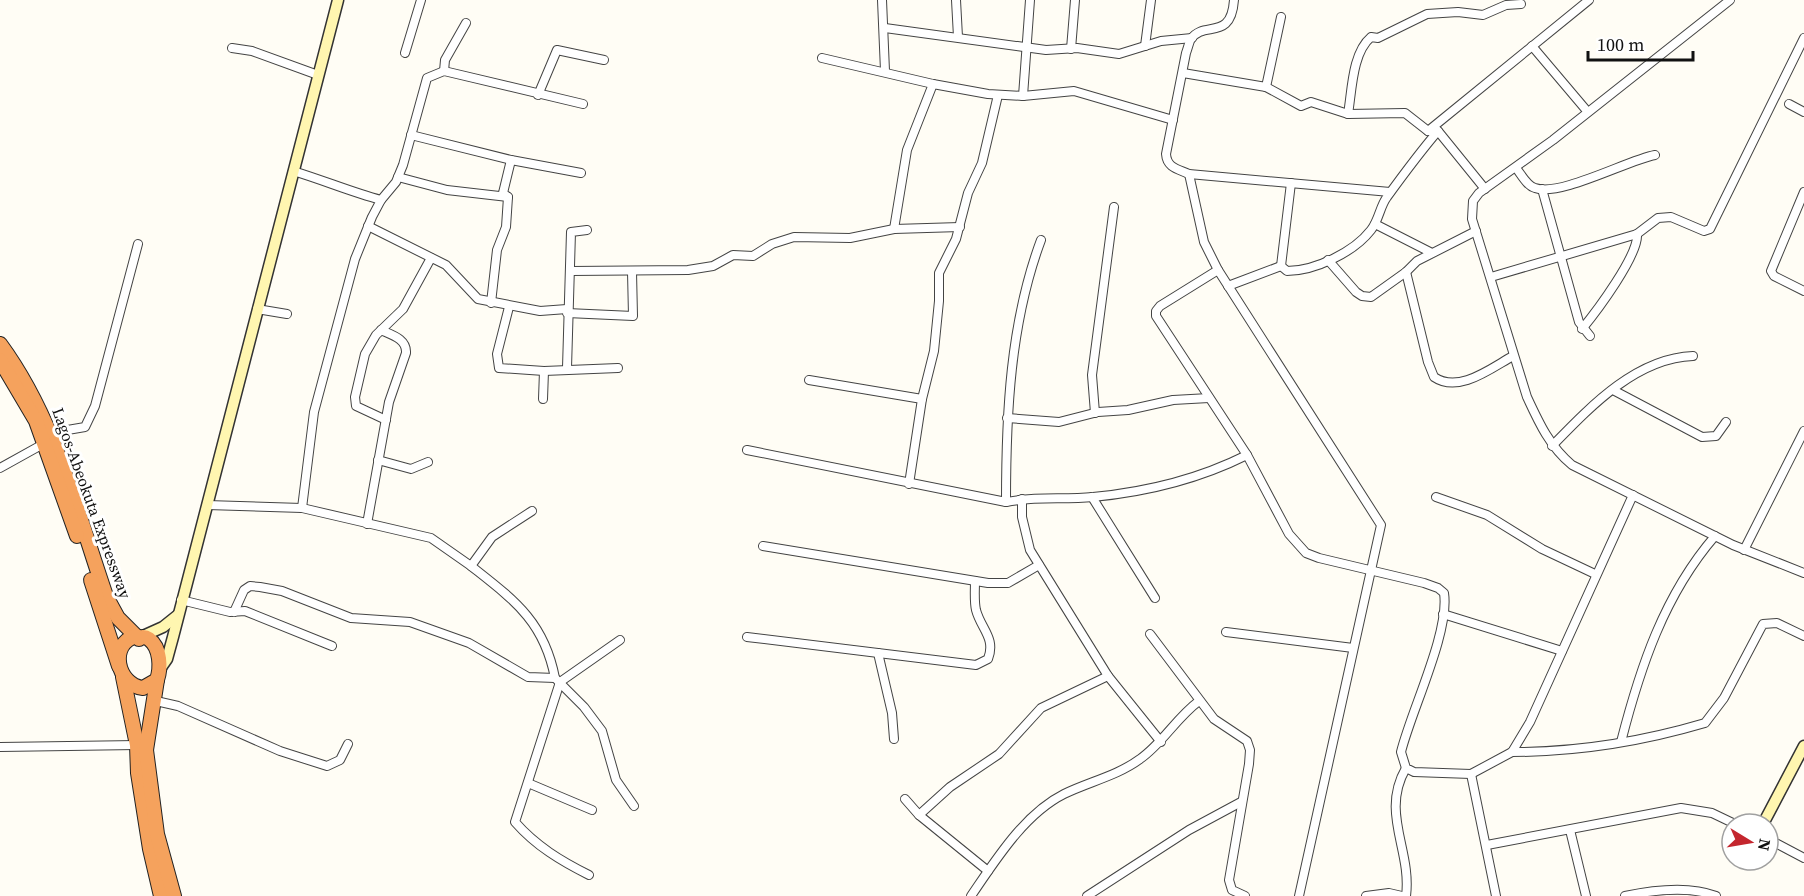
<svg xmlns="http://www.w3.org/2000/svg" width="1804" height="896" viewBox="0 0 1804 896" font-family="'Source Serif 4',serif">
  <rect width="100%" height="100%" fill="#fffdf5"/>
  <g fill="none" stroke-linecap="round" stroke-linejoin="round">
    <!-- street casing -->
    <g stroke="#444" stroke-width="10">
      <g id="street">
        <path d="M882,0L885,71"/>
        <path d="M956,0L958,37"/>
        <path d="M1234,0C1231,42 1204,20 1191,39C1189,42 1188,48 1186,53L1166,154C1167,168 1178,169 1189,174L1390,192"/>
        <path d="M1730,0L1553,140L1479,193L1473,201L1472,219L1527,397C1539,423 1550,447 1572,465L1733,545L1804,573"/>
        <path d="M885,28L1046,50L1077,48L1119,54L1161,41L1192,38"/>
        <path d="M1145,46L1151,0"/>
        <path d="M1532,46L1587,111"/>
        <path d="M232,48L252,51L318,75"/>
        <path d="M1071,49L1075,0"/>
        <path d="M405,53L421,0"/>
        <path d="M822,58L933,84L988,94L1023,96L1074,91L1173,120"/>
        <path d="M444,71L445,60L466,23"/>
        <path d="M1183,73L1266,87L1301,106L1311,102L1348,114L1405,113L1428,131H1438L1485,189"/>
        <path d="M1266,87L1281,17"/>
        <path d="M538,95L557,50L604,60"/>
        <path d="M1023,96L1030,0"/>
        <path d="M1789,104L1804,112"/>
        <path d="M1348,114C1352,91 1352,53 1371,37L1378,38L1427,14L1458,12L1483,15L1506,5L1521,4"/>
        <path d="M1428,131L1589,0"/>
        <path d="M411,135L511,160L581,173"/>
        <path d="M1516,168C1521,174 1527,186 1535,188C1560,197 1628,160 1655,155"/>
        <path d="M293,171C323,180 351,192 381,200"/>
        <path d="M1189,174L1204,242L1218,270L1381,525L1299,896"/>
        <path d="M398,177L447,190L508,197L503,193L511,160"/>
        <path d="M1542,189L1579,322L1590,336"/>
        <path d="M1804,192L1771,271L1774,276L1804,291"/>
        <path d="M1375,224L1430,252"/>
        <path d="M368,226L446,265L478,299L540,311L567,309"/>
        <path d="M894,229L907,150L933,84"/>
        <path d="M1328,260L1356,292L1362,296L1371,297L1406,272L1417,261L1476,231"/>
        <path d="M1281,266L1287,271C1315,271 1354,252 1371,230C1379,220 1380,206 1387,197C1403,175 1420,152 1438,131"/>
        <path d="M1281,266L1291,183"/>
        <path d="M1218,270L1160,306L1156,311V316L1247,455L1289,534L1306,553L1319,558L1424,583L1438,588L1444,593C1450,632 1411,711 1401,752L1406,768L1414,772L1471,774L1512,752L1530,722L1633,495"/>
        <path d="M571,271L688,270L713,266L733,255L753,256L772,244L794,237L850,238L894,229L960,227"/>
        <path d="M1406,272L1428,362L1434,377C1459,394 1491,368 1513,356"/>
        <path d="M1491,277L1637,234L1658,218L1671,217L1704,231L1710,229L1804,38"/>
        <path d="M1228,286L1281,266"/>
        <path d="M491,303L497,250L506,227L508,197"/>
        <path d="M509,307L497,354L499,368L544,371L618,368"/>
        <path d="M257,309L287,314"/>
        <path d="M567,313L633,316L632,272"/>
        <path d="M1582,329C1596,312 1639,255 1637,234"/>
        <path d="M567,368L571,232L587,230"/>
        <path d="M809,380L922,399"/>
        <path d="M1613,390L1702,437L1716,436L1726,422"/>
        <path d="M543,399L544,371"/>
        <path d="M1095,413L1092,375L1114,207"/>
        <path d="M1007,418L1059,422L1098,412L1128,410L1173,400L1209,398"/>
        <path d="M386,420L356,406L355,397L365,354L376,335L403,309L431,258"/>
        <path d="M50,433L85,427L95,406L138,244"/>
        <path d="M1552,446C1590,407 1636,358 1693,356"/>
        <path d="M747,450L1006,502C1035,496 1064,500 1093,497C1146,492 1199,479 1247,455"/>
        <path d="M378,460L411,469L428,462"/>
        <path d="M0,468L45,443"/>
        <path d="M909,484L922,399L934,351L939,301V273L956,239L968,193L982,163L998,95"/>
        <path d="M1092,497L1155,598"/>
        <path d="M1436,497L1487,515L1542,549L1595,574"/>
        <path d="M1022,499V517L1030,550L1108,676L1161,742"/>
        <path d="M1006,502C1006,414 1010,323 1041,240"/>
        <path d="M207,505L302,508L431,538L471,566L492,537L532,511"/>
        <path d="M302,508L314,412L355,259L372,217L381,200L396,182L403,165L427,78L444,71L583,104"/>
        <path d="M367,524L389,402L406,353C407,339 392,335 381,330"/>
        <path d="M763,546L988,583H1008L1039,565"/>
        <path d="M1744,550L1804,431"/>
        <path d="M471,566C514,600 544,621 555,678"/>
        <path d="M181,600L230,612L245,611L332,646"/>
        <path d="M234,612L244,590L250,586L260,587L282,591L351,618L410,622L469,643L528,677L555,678L584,707L602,731L616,780L634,806"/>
        <path d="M1443,614L1562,651"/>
        <path d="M1226,632L1353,648"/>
        <path d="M1150,634L1214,719L1247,741L1250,750L1249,764L1229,880L1232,890L1245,896"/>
        <path d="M747,637L976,665L988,659C996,638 981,629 976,610C974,601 975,590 975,581"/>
        <path d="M878,653L892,713L894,739"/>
        <path d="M156,701L178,706L280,751L327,766L340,760L348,744"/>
        <path d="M1621,742C1640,668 1664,595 1715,536"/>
        <path d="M0,747L137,745"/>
        <path d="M1512,752C1576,752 1644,741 1705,723L1724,698L1763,624L1777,623L1804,636"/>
        <path d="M1406,768C1380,813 1412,850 1406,896"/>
        <path d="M1471,774L1496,896"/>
        <path d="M528,783L592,810"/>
        <path d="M905,799L919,815L988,871"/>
        <path d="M919,815L950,787L999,754L1041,708L1108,676"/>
        <path d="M1570,830L1586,896"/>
        <path d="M1768,839L1804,858"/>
        <path d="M1487,845L1681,808L1712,813L1735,824"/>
        <path d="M589,875C561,861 536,846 515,822L560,682L620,640"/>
        <path d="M971,896C995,861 1024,814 1064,794C1088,782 1117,776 1140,759C1163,743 1176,718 1199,701"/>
        <path d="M1087,896L1189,830L1241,802"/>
        <path d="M1366,896L1389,893L1402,896"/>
        <path d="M1625,896C1653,890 1688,885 1716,896"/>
      </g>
    </g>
    <!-- secondary casing -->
    <g stroke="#333" stroke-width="13">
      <g id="secondary">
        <path d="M143,636L163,627L178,615"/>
        <path d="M160,669L167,659L173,637L338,0"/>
        <path d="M1763,824L1804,746"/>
      </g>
    </g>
    <!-- highway casing -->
    <g stroke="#222" stroke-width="16">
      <g id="highway">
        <path d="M0,344C55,419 76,509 106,596L118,618L139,639"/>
        <path d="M0,360L36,421L77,536"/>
        <path d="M91,580L119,666"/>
        <path d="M136,636C141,639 143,635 149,639C161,648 161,668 157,680L143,688C117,685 108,644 136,636Z"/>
        <path d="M123,677L137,745L138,773L150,849L161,896"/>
        <path d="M157,680L146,750L157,834L174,896"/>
      </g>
    </g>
    <!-- street -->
    <use href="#street" stroke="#fff" stroke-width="8"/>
    <!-- secondary -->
    <use href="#secondary" stroke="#fff6b0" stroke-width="10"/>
    <!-- highway -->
    <use href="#highway" stroke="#f5a25d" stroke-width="14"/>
  </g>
  <g text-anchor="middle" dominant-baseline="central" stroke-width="6" stroke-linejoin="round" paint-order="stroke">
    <!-- street labels -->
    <g font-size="16" fill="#111" stroke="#fff">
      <text transform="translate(92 503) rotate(70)">Lagos-Abeokuta Expressway</text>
    </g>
  </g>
  <!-- north arrow -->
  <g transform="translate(1750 842) rotate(101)"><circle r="28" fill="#ffffff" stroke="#a0a0a0" stroke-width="1.5"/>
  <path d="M0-4.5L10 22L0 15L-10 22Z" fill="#c4262e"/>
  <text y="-9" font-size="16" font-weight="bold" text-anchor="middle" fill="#111111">N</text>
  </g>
  <!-- scale -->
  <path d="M1588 51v9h105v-9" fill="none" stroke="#111111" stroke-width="3"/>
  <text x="1597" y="51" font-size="18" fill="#111111" stroke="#ffffff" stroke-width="4.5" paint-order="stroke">100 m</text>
</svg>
